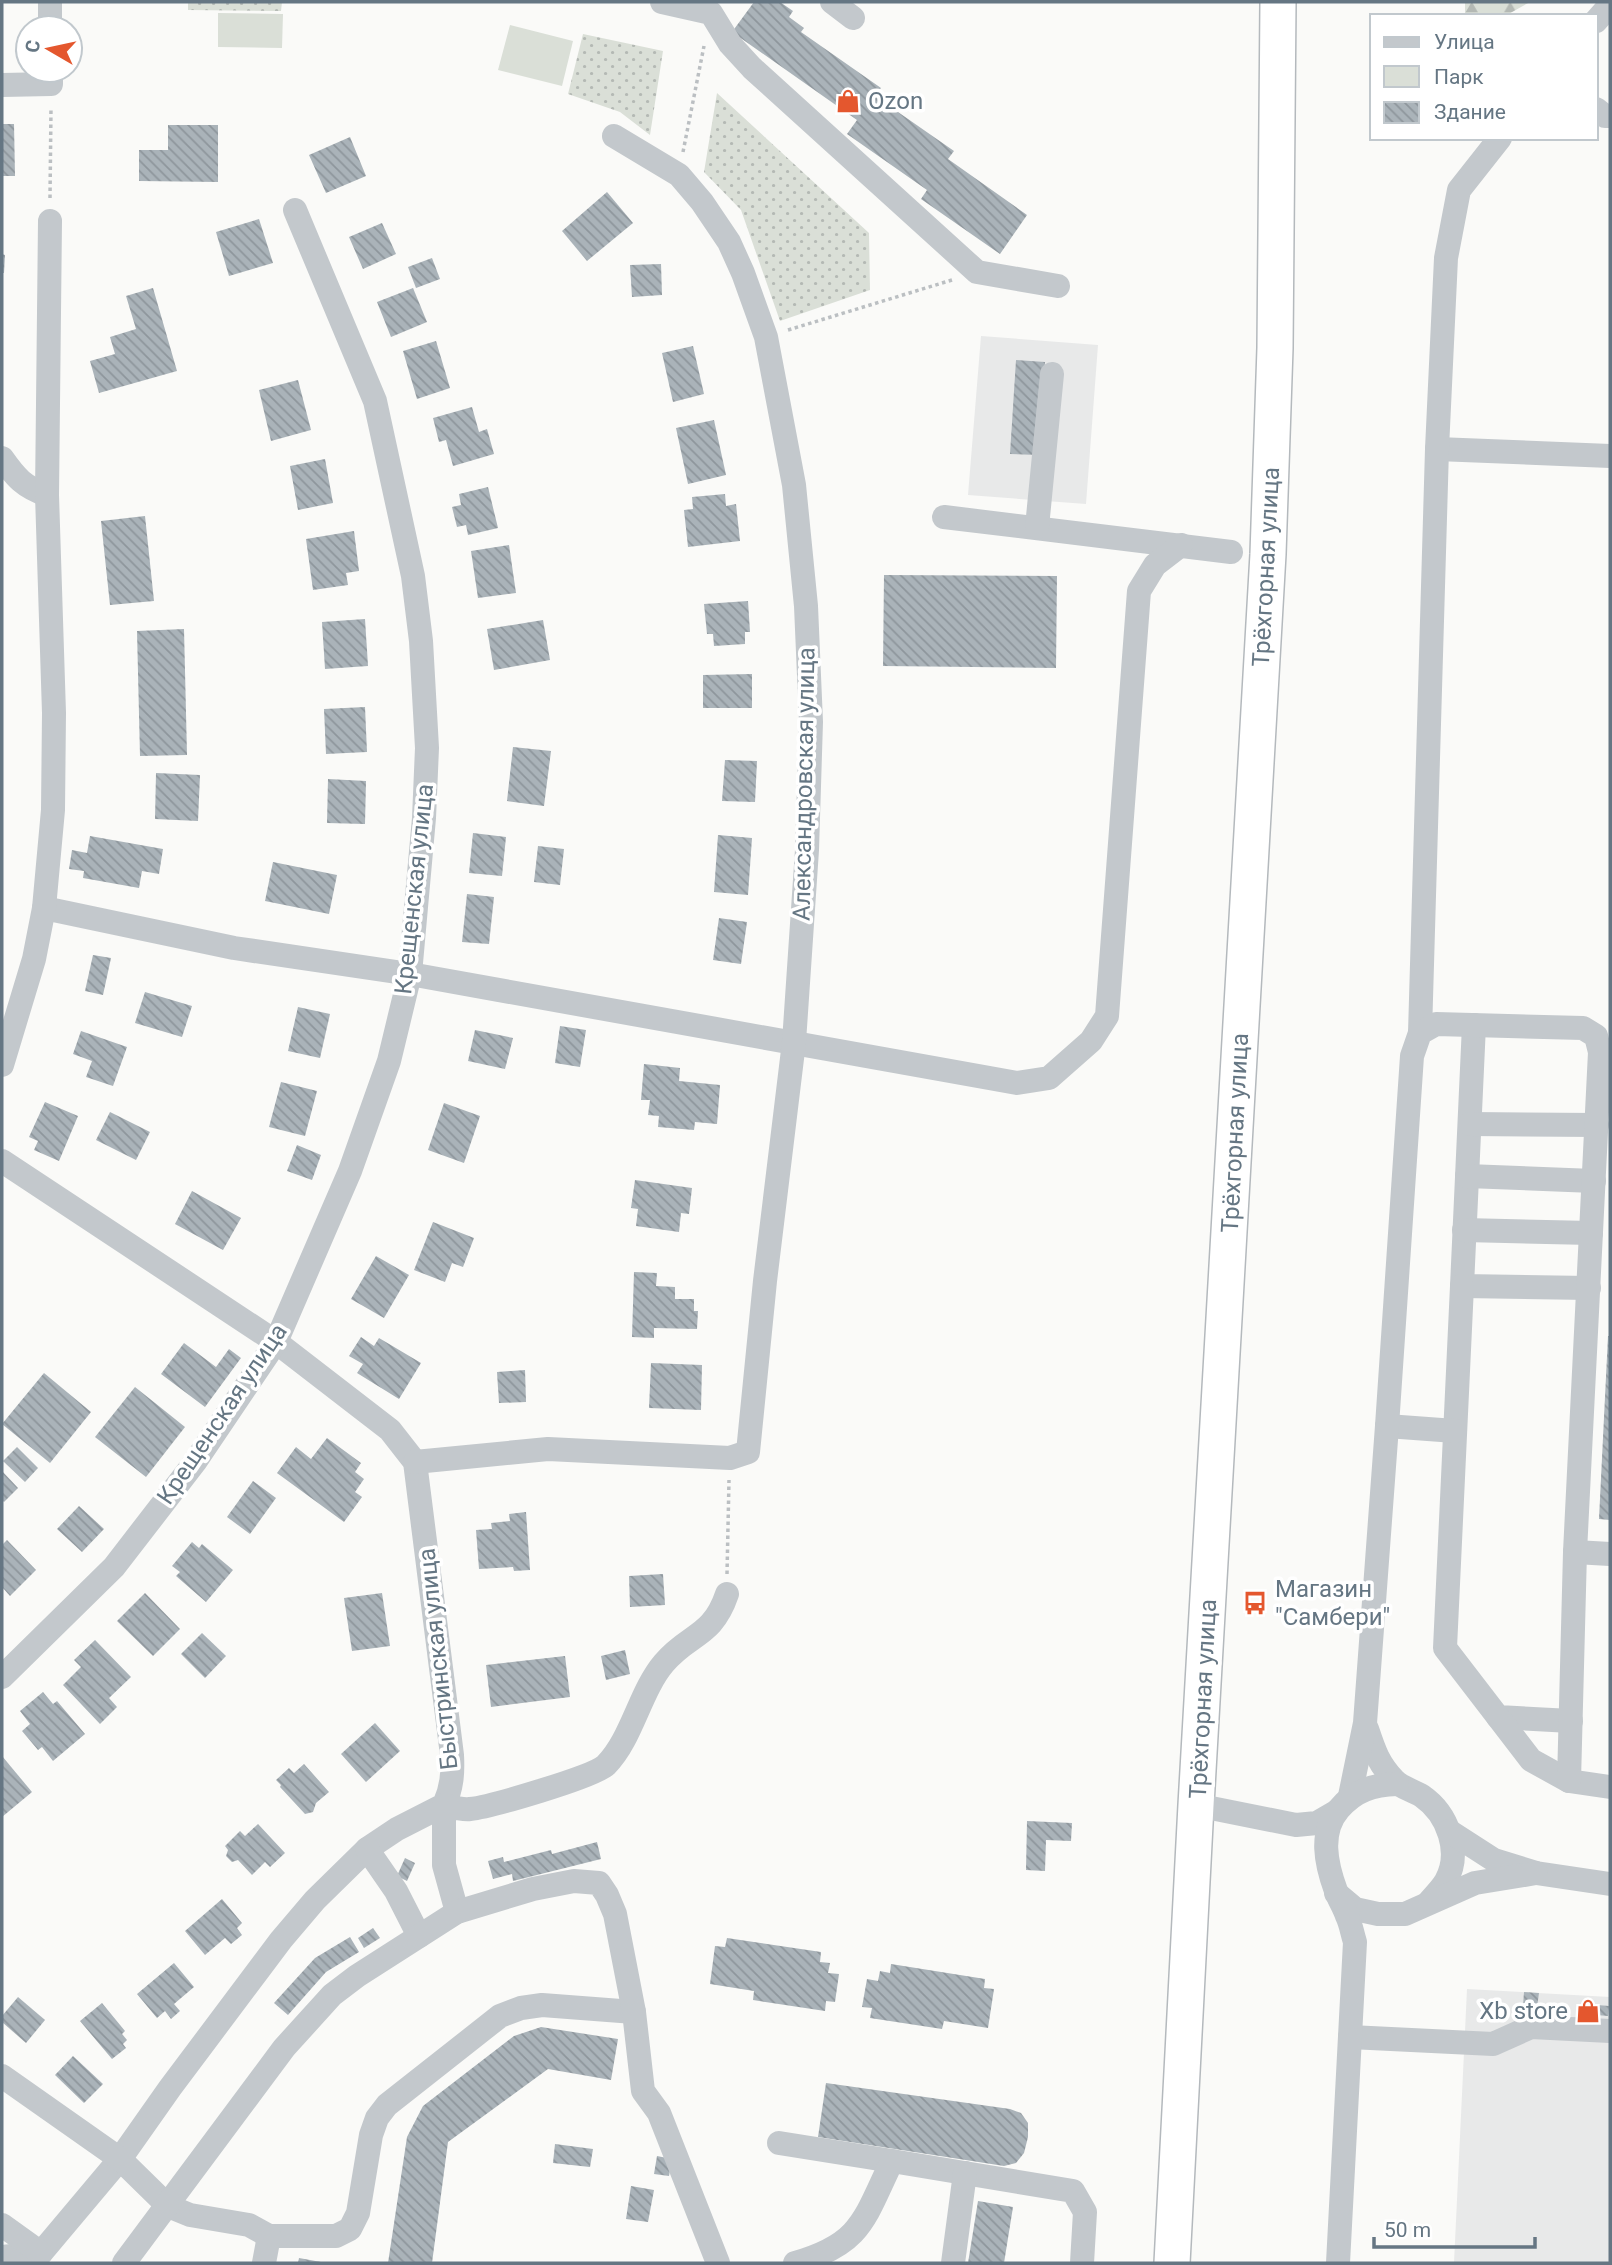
<svg xmlns="http://www.w3.org/2000/svg" width="1612" height="2265" viewBox="0 0 1612 2265" font-family="Roboto,sans-serif">
  <defs>
    <pattern id="green-dots" width="8" height="8" patternUnits="userSpaceOnUse" patternTransform="scale(1.75)"><rect width="8" height="8" fill="#dadfd7"/><path d="M2 2h.1M6 6h.1" fill="none" stroke="#b4b9b4" stroke-width="1.8" stroke-linecap="round"/></pattern>
    <pattern id="forest-firs" width="22" height="20" patternUnits="userSpaceOnUse" patternTransform="scale(1.75)"><rect width="22" height="20" fill="#dadfd7"/><path d="M5 1l3.5 6h-7zM16 11l3.5 6h-7z" fill="#b4b9b4"/></pattern>
    <pattern id="building-back-hatch" width="6" height="6" patternUnits="userSpaceOnUse" patternTransform="scale(1.75)"><rect width="6" height="6" fill="#aab3b9"/><path d="M-1 5l2 2M0 0l6 6M5-1l2 2" fill="none" stroke="#8e969c"/></pattern>
  </defs>
  <rect width="100%" height="100%" fill="#fafaf8"/>
  <!-- built -->
  <g fill="#e8e9e9">
    <path d="M981,336L1098,345L1086,504L968,495Z"/>
    <path d="M1467,1989L1610,1997V2263H1454Z"/>
  </g>
  <!-- green -->
  <g fill="url(#green-dots)">
    <path d="M188,2H282L281,11L188,10Z"/>
    <path d="M583,34L663,51L650,135L620,112L568,94Z"/>
    <path d="M717,93L869,233L870,290L780,321L741,210L704,172Z"/>
  </g>
  <!-- forest -->
  <path fill="url(#forest-firs)" d="M1465,2H1530L1505,16H1465Z"/>
  <!-- pitch -->
  <g fill="#dadfd7">
    <path d="M218,13L283,14L282,48L218,47Z"/>
    <path d="M510,25L573,41L562,86L498,70Z"/>
  </g>
  <!-- building -->
  <g fill="url(#building-back-hatch)">
    <path d="M754,2H780L793,11L789,17L804,28L801,32L881,88L875,96L954,151L948,159L1027,215L1000,254L921,199L927,190L847,134L857,120L732,32Z"/>
    <path d="M2,124H14L15,176H2Z"/>
    <path d="M168,125H218V182L139,181V150H168Z"/>
    <path d="M350,137L366,176L326,193L309,155Z"/>
    <path d="M607,192L633,223L587,261L562,231Z"/>
    <path d="M259,219L273,263L229,276L216,232Z"/>
    <path d="M382,223L396,254L363,269L349,237Z"/>
    <path d="M2,254L5,255L4,273H2Z"/>
    <path d="M432,258L440,279L416,288L408,267Z"/>
    <path d="M661,264L662,295L632,297L630,265Z"/>
    <path d="M153,288L177,371L99,393L90,361L115,354L110,337L136,329L126,296Z"/>
    <path d="M413,288L427,322L391,337L377,302Z"/>
    <path d="M436,341L450,388L417,399L403,351Z"/>
    <path d="M693,346L704,394L673,402L662,353Z"/>
    <path d="M1016,360L1045,362L1039,455L1010,454Z"/>
    <path d="M298,380L311,430L271,441L259,390Z"/>
    <path d="M472,407L479,432L487,429L494,454L453,466L446,440L439,442L433,418Z"/>
    <path d="M714,420L726,475L688,484L676,428Z"/>
    <path d="M325,459L333,503L298,510L290,466Z"/>
    <path d="M488,487L498,528L468,535L466,525L457,527L452,507L461,505L459,494Z"/>
    <path d="M725,494L726,506L736,504L740,541L688,547L684,510L693,509L692,497Z"/>
    <path d="M145,516L154,601L110,605L101,521Z"/>
    <path d="M354,531L359,571L346,573L348,585L313,590L306,539Z"/>
    <path d="M509,545L516,593L478,598L471,551Z"/>
    <path d="M884,575L1057,576L1056,668L883,666Z"/>
    <path d="M748,601L750,632H745V644L714,646L713,634H707L704,604Z"/>
    <path d="M365,619L368,666L325,669L322,622Z"/>
    <path d="M543,620L550,660L494,670L487,629Z"/>
    <path d="M184,629L187,755L140,756L137,631Z"/>
    <path d="M752,674V708H703V675Z"/>
    <path d="M365,707L367,752L326,754L324,709Z"/>
    <path d="M513,747L551,751L544,806L507,801Z"/>
    <path d="M725,760L757,761L755,802L722,801Z"/>
    <path d="M156,773L200,775L198,821L155,819Z"/>
    <path d="M328,779L366,781L365,824L327,823Z"/>
    <path d="M473,833L506,837L502,876L469,873Z"/>
    <path d="M718,835L752,838L748,895L714,892Z"/>
    <path d="M90,836L163,849L159,874L142,871L139,888L83,878L84,871L69,869L72,850L87,853Z"/>
    <path d="M538,846L564,849L560,885L534,882Z"/>
    <path d="M273,862L337,875L329,914L265,901Z"/>
    <path d="M467,894L494,897L489,944L462,942Z"/>
    <path d="M719,918L747,922L741,964L713,960Z"/>
    <path d="M93,955L111,958L103,995L85,991Z"/>
    <path d="M145,992L192,1006L182,1037L135,1023Z"/>
    <path d="M298,1007L330,1014L320,1058L288,1051Z"/>
    <path d="M560,1026L586,1030L580,1067L555,1063Z"/>
    <path d="M475,1030L513,1038L505,1069L468,1061Z"/>
    <path d="M81,1031L127,1047L113,1086L86,1077L92,1061L73,1054Z"/>
    <path d="M644,1064L680,1068L679,1081L720,1085L717,1124L695,1122L694,1130L658,1127L659,1116L648,1115L650,1100H641Z"/>
    <path d="M281,1082L317,1091L305,1136L269,1127Z"/>
    <path d="M45,1102L78,1116L59,1161L34,1150L38,1141L29,1137Z"/>
    <path d="M444,1103L480,1116L464,1163L428,1150Z"/>
    <path d="M110,1112L150,1132L136,1160L96,1140Z"/>
    <path d="M297,1145L321,1155L312,1180L287,1171Z"/>
    <path d="M635,1180L692,1188L689,1214L681,1213L679,1232L636,1226L638,1209L631,1208Z"/>
    <path d="M192,1191L241,1218L223,1250L175,1224Z"/>
    <path d="M433,1222L474,1238L463,1267L452,1263L445,1282L414,1270Z"/>
    <path d="M376,1256L409,1275L384,1318L351,1299Z"/>
    <path d="M634,1272L657,1273L656,1286L675,1287V1299H694V1311H698L697,1329L654,1328V1338L632,1337Z"/>
    <path d="M1608,1336H1610V1520L1599,1519Z"/>
    <path d="M361,1337L374,1346L379,1338L421,1363L399,1399L357,1373L363,1364L349,1356Z"/>
    <path d="M184,1343L216,1367L229,1349L241,1358L205,1407L161,1374Z"/>
    <path d="M651,1363L702,1365L701,1410L649,1408Z"/>
    <path d="M525,1370L526,1402L499,1403L497,1372Z"/>
    <path d="M44,1373L91,1412L50,1463L2,1424Z"/>
    <path d="M135,1387L185,1427L146,1477L95,1437Z"/>
    <path d="M327,1438L361,1463L355,1472L364,1479L355,1492L362,1497L344,1522L277,1473L296,1447L311,1459Z"/>
    <path d="M17,1447L38,1468L25,1482L3,1461Z"/>
    <path d="M2,1471L18,1488L4,1502L2,1500Z"/>
    <path d="M253,1481L276,1498L250,1534L227,1517Z"/>
    <path d="M79,1506L104,1529L82,1552L57,1529Z"/>
    <path d="M526,1512L530,1570L514,1571L513,1567L479,1569L476,1530L492,1529L491,1523L510,1521L509,1514Z"/>
    <path d="M7,1540L36,1570L10,1596L2,1587V1545Z"/>
    <path d="M192,1542L199,1548L202,1544L233,1570L206,1602L176,1576L180,1572L172,1566Z"/>
    <path d="M663,1574L665,1605L630,1607L629,1576Z"/>
    <path d="M145,1593L180,1629L153,1656L117,1621Z"/>
    <path d="M382,1593L390,1646L352,1651L344,1598Z"/>
    <path d="M202,1633L226,1656L205,1678L181,1654Z"/>
    <path d="M95,1640L131,1677L109,1698L117,1707L100,1724L63,1685L81,1667L74,1660Z"/>
    <path d="M625,1650L630,1674L606,1680L601,1656Z"/>
    <path d="M565,1656L570,1697L491,1707L486,1665Z"/>
    <path d="M43,1692L53,1704L57,1701L85,1734L53,1761L42,1747L38,1750L22,1731L30,1724L20,1711Z"/>
    <path d="M375,1723L400,1751L366,1782L341,1754Z"/>
    <path d="M2,1756L32,1792L2,1817Z"/>
    <path d="M304,1764L329,1792L316,1803L313,1812L305,1814L280,1787L281,1785L276,1780L289,1768L294,1773Z"/>
    <path d="M1027,1821L1072,1823L1071,1841L1046,1840L1045,1871L1026,1870Z"/>
    <path d="M258,1824L285,1853L270,1867L265,1862L252,1875L238,1860L232,1862L226,1856L228,1850L225,1846L240,1831L245,1836Z"/>
    <path d="M597,1842L601,1859L513,1881L512,1874L493,1879L488,1861L503,1857L504,1862L551,1850L552,1854Z"/>
    <path d="M405,1858L415,1863L407,1881L397,1876Z"/>
    <path d="M222,1899L242,1923L237,1928L242,1935L231,1944L225,1938L205,1955L185,1931Z"/>
    <path d="M373,1928L380,1938L364,1948L358,1938Z"/>
    <path d="M350,1937L359,1952L326,1972L288,2015L274,2003L315,1958Z"/>
    <path d="M727,1938L821,1952L820,1962L830,1963L828,1973L839,1974L835,2002L826,2001L825,2011L753,2000L754,1991L710,1984L715,1946L725,1947Z"/>
    <path d="M174,1963L194,1987L174,2004L180,2011L171,2019L165,2011L157,2018L137,1994Z"/>
    <path d="M891,1964L985,1979L984,1988L994,1989L988,2028L944,2021L942,2029L870,2018L872,2008L862,2007L867,1979L878,1981L880,1971L890,1973Z"/>
    <path d="M1524,1992L1539,1993L1537,2007L1523,2006Z"/>
    <path d="M18,1997L45,2020L26,2043L2,2022V2016Z"/>
    <path d="M102,2003L125,2031L122,2034L127,2040L123,2044L126,2048L112,2059L80,2021Z"/>
    <path d="M1586,2004L1609,2006L1608,2016L1585,2014Z"/>
    <path d="M541,2027L618,2039L611,2080L548,2069L448,2142L432,2263H388L407,2137L423,2106L514,2036Z"/>
    <path d="M73,2056L103,2084L84,2103L55,2075Z"/>
    <path d="M826,2083L1010,2109L1021,2113L1028,2123V2137L1024,2153L1016,2163L1004,2166L818,2137Z"/>
    <path d="M555,2144L593,2149L590,2167L553,2163Z"/>
    <path d="M657,2156L672,2159L669,2176L654,2174Z"/>
    <path d="M631,2186L654,2190L648,2222L626,2219Z"/>
    <path d="M978,2201L1013,2207L1004,2263H968Z"/>
    <path d="M299,2258L321,2262V2263H298Z"/>
  </g>
  <g fill="none" stroke-linecap="round" stroke-linejoin="round">
    <!-- highway casing -->
    <g stroke="#b4b9bd" stroke-width="38">
      <path id="highway" d="M1172,2263L1196,1805L1268,554L1275,348L1278,2"/>
    </g>
    <!-- path -->
    <g stroke="#bbbfc2" stroke-width="3.5" stroke-dasharray="3.5 3.5" stroke-linecap="butt">
      <path d="M683,152L704,46"/>
      <path d="M50,198L51,108"/>
      <path d="M788,330L952,280"/>
      <path d="M727,1574L729,1480"/>
    </g>
    <!-- minor -->
    <g stroke="#c3c8cc" stroke-width="24">
      <path d="M50,2V28"/>
      <path d="M662,2L711,13L730,44L752,68L977,272L1058,286"/>
      <path d="M832,2L853,18"/>
      <path d="M1596,21L1610,5"/>
      <path d="M2,85L51,84V70"/>
      <path d="M1596,109L1605,116H1610"/>
      <path d="M1437,449L1610,456"/>
      <path d="M2,458C16,478 24,487 47,495"/>
      <path d="M944,517L1231,552"/>
      <path d="M1037,527L1052,374"/>
      <path d="M44,908L234,948L410,974L1017,1083L1049,1078L1091,1041L1107,1016L1139,591L1155,565L1181,545"/>
      <path d="M1474,1025L1462,1286L1589,1288"/>
      <path d="M1420,1033L1437,449L1446,258L1459,190L1500,138"/>
      <path d="M2,1065L34,959L44,908L53,810L54,713L47,495L50,221"/>
      <path d="M1470,1124L1597,1125"/>
      <path d="M2,1161L276,1342L390,1430L415,1462L452,1755C453,1773 452,1788 444,1805L397,1829L367,1849L315,1900L281,1940L170,2088L120,2159L41,2253L2,2257"/>
      <path d="M1467,1176L1594,1181"/>
      <path d="M1464,1230L1591,1233"/>
      <path d="M1462,1286L1445,1648L1498,1717L1571,1721"/>
      <path d="M1387,1426L1455,1431"/>
      <path d="M415,1462L548,1449L730,1458L748,1452L765,1281L794,1042L807,850L811,722L806,606L794,485L766,337L743,273L729,242L702,202L679,175L614,136"/>
      <path d="M1575,1552L1610,1554"/>
      <path d="M2,1677L114,1567L195,1462L276,1342L350,1171L389,1061L410,974L424,818L427,748L421,641L413,576L375,401L295,210"/>
      <path d="M1498,1717L1531,1760L1569,1781L1610,1787"/>
      <path d="M1367,1729C1374,1750 1378,1763 1394,1780C1401,1788 1413,1790 1422,1796C1448,1814 1462,1852 1446,1881C1442,1888 1435,1895 1429,1902"/>
      <path d="M1350,1796L1365,1723L1387,1426L1412,1056L1420,1033L1436,1024L1583,1028L1596,1036L1600,1052L1575,1552L1569,1781"/>
      <path d="M1196,1805L1296,1825L1317,1823L1336,1812"/>
      <path d="M1449,1831L1494,1860L1536,1873L1610,1884"/>
      <path d="M367,1849L396,1891L419,1936"/>
      <path d="M1336,1893L1355,1909L1378,1914H1405L1475,1883L1536,1873"/>
      <path d="M457,1912L444,1865V1805C452,1807 462,1810 470,1809C490,1807 593,1777 606,1765C632,1739 640,1691 664,1663C689,1633 712,1638 727,1594"/>
      <path d="M1350,2037L1493,2044L1531,2027L1610,2031"/>
      <path d="M2,2076L120,2159L168,2206L190,2215L249,2225L269,2236H336L350,2229L358,2213L371,2135L377,2118L387,2105L500,2016L521,2008L542,2005L634,2012"/>
      <path d="M779,2143L892,2161"/>
      <path d="M2,2225L41,2253"/>
      <path d="M124,2263L284,2048L332,1995L357,1976L457,1912L533,1889L574,1881L599,1883L607,1895L615,1914L634,2012L643,2091L659,2113L718,2263"/>
      <path d="M264,2263L269,2236"/>
      <path d="M795,2263C862,2244 864,2219 892,2161L1073,2191L1085,2212L1082,2263"/>
      <path d="M953,2263L965,2173"/>
      <path d="M1338,2263L1355,1942C1352,1933 1351,1924 1347,1916C1344,1907 1339,1900 1336,1891C1326,1864 1319,1832 1339,1809C1355,1790 1373,1785 1397,1784"/>
    </g>
    <!-- highway -->
    <use href="#highway" stroke="#fff" stroke-width="35"/>
  </g>
  <!-- icons -->
  <defs>
    <g id="shop-bare" transform="scale(1.89)"><path d="M-5-2.5h2.3a2.7 3.5 0 0 1 5.4 0H5L5.5 6h-11ZM-1.5-2.5h3a1.5 2.3 0 0 0-3 0Z" fill="#e4572e" stroke="#fff" stroke-width="2.5" paint-order="stroke"/></g>
    <g id="bus-bare" transform="scale(1.89)"><path d="M-5-6H5V4H4V6H2V4H-2V6H-4V4H-5ZM-3.5-4V0h7V-4ZM-3.5 1.2v1.5H-2V1.2ZM2 1.2v1.5H3.5V1.2Z" fill="#e4572e" stroke="#fff" stroke-width="2.5" paint-order="stroke"/></g>
  </defs>
  <g fill-rule="evenodd">
    <use href="#shop-bare" x="848" y="101"/>
    <use href="#bus-bare" x="1255" y="1603"/>
    <use href="#shop-bare" x="1588" y="2011"/>
  </g>
  <g text-anchor="middle" dominant-baseline="central" stroke-width="7" stroke-linejoin="round" paint-order="stroke">
    <!-- poi labels -->
    <g font-size="24" fill="#657683" stroke="#fff" text-anchor="start">
      <text x="868" y="101">Ozon</text>
      <text x="1275" y="1589">Магазин<tspan x="1275" dy="28">"Самбери"</tspan></text>
      <text x="1568" y="2011" text-anchor="end">Xb store</text>
    </g>
    <!-- street labels -->
    <g font-size="24" fill="#657683" stroke="#fff">
      <text transform="translate(1266 567) rotate(-87)">Трёхгорная улица</text>
      <text transform="translate(804 784) rotate(-89)">Александровская улица</text>
      <text transform="translate(414 889) rotate(-84)">Крещенская улица</text>
      <text transform="translate(1235 1133) rotate(-87)">Трёхгорная улица</text>
      <text transform="translate(222 1414) rotate(-56)">Крещенская улица</text>
      <text transform="translate(438 1659) rotate(-96)">Быстринская улица</text>
      <text transform="translate(1203 1699) rotate(-87)">Трёхгорная улица</text>
    </g>
  </g>
  <!-- border -->
  <rect width="1612" height="2265" fill="none" stroke="#657683" stroke-width="7"/>
  <!-- legend -->
  <rect x="1370" y="14" width="228" height="126" fill="#ffffff" stroke="#c1c8cd" stroke-width="2"/>
  <rect x="1384" y="37" width="35" height="10" fill="#c3c8cc" stroke="#c1c8cd" stroke-width="2"/>
  <text x="1434" y="49" font-size="21" fill="#657683">Улица</text>
  <rect x="1384" y="66" width="35" height="21" fill="#dadfd7" stroke="#c1c8cd" stroke-width="2"/>
  <text x="1434" y="84" font-size="21" fill="#657683">Парк</text>
  <rect x="1384" y="102" width="35" height="21" fill="url(#building-back-hatch)" stroke="#c1c8cd" stroke-width="2"/>
  <text x="1434" y="119" font-size="21" fill="#657683">Здание</text>
  <!-- north arrow -->
  <g transform="translate(49 49) rotate(279)"><circle r="33" fill="#ffffff" stroke="#c1c8cd" stroke-width="2"/>
  <path d="M0-5L12 26L0 18L-12 26Z" fill="#e4572e"/>
  <text y="-10" font-size="19" font-weight="bold" text-anchor="middle" fill="#657683">С</text>
  </g>
  <!-- scale -->
  <path d="M1374 2237v10h161v-10" fill="none" stroke="#657683" stroke-width="3.5"/>
  <text x="1384" y="2237" font-size="21" fill="#657683" stroke="#ffffff" stroke-width="5" paint-order="stroke">50 m</text>
</svg>
